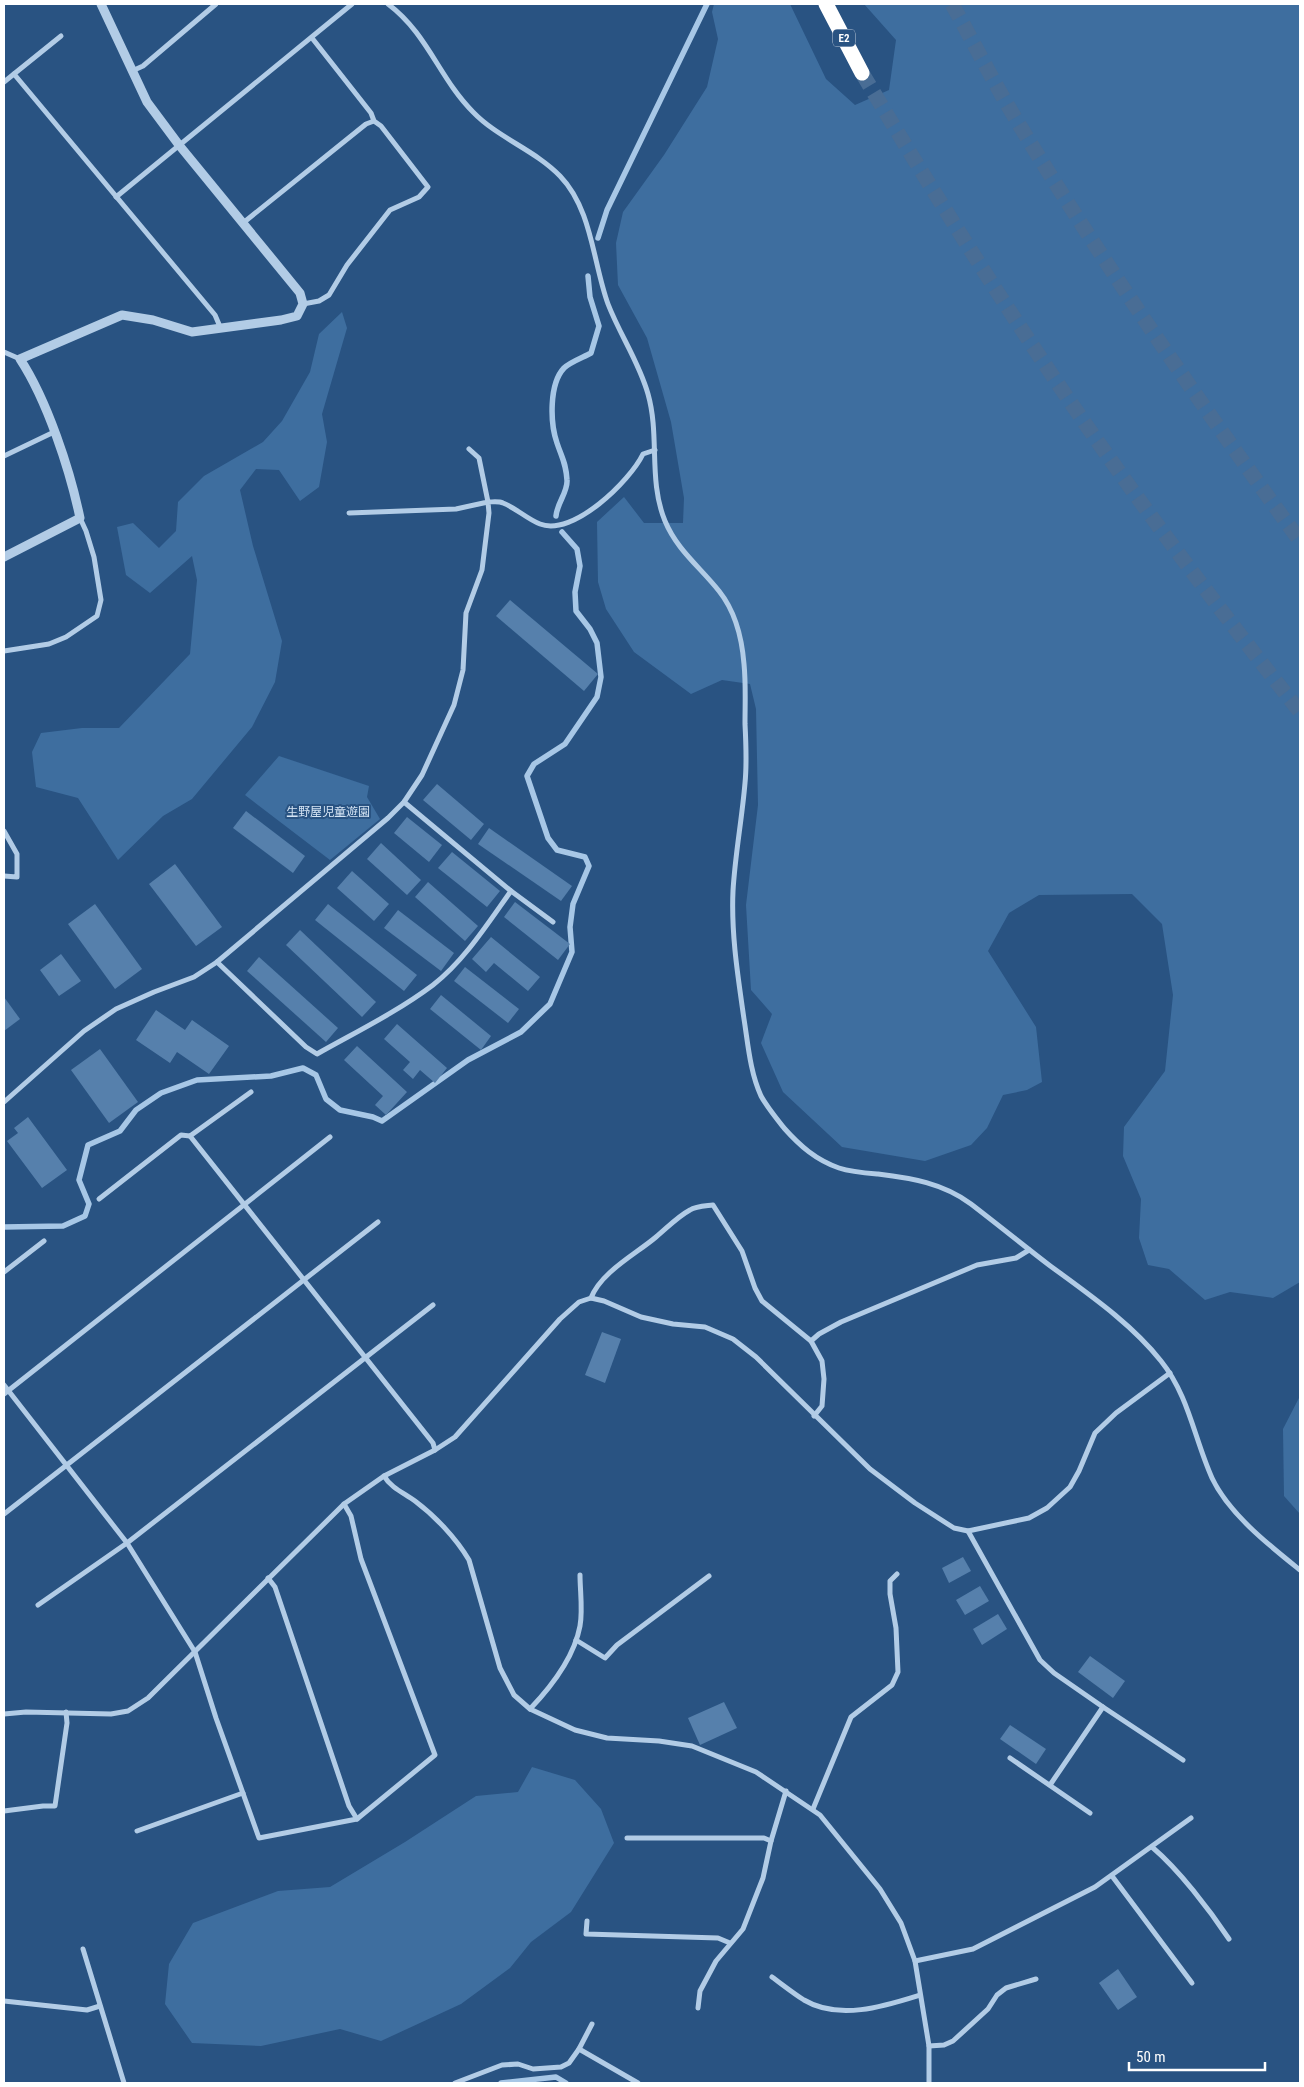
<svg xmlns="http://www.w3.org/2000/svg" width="1304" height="2087" viewBox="0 0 1304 2087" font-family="'Roboto Condensed','Noto Sans JP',sans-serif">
  <rect width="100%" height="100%" fill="#295382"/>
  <!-- green -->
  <g fill="#3e6e9f">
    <path d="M714,4H790L826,79L855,105L889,90L896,40L864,4H1300V1282L1273,1298L1230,1292L1205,1300L1169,1269L1148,1265L1139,1238L1141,1199L1123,1156L1124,1127L1165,1071L1173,995L1162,924L1132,894L1039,895L1009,913L988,951L1036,1027L1042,1082L1027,1090L1003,1095L987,1128L971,1145L925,1161L842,1147L783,1092L761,1043L772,1014L751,990L746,905L758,805L756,709L750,684L722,680L691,694L634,652L606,609L598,582L597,522L624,497L644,523H683L684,498L671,422L647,338L618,285L616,243L623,212L664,155L707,87L718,39L712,12Z"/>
    <path d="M342,312L347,328L322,414L327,442L319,487L300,501L279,470L256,469L240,490L253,546L282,641L275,682L252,727L192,799L163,816L118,860L78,798L36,787L32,752L41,733L82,728H119L190,654L197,580L192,556L150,593L126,575L117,527L133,523L159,548L176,531L178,502L204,476L263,442L282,421L310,372L319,334Z"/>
    <path d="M279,756L369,786L367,797L380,819L330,860L245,795Z"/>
    <path d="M1300,1396V1514L1284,1496L1283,1429Z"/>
    <path d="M532,1767L575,1780L601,1809L614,1843L571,1912L531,1942L510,1968L461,2004L381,2041L340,2029L261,2046L192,2043L165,2004L169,1964L193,1923L278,1891L330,1887L405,1842L476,1796L518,1792Z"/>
  </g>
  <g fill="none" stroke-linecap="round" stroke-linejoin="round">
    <!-- stream -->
    <g stroke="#a7c7e6" stroke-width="5.5">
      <path d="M598,238L607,210L707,4"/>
      <path d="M556,516C557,503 568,492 567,480C566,463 562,458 557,443C550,423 549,384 564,368C570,362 584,357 591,353L599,326L590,297L588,276"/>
      <path d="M4,1227L63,1226L85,1216L89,1204L79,1180L88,1145L120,1131L136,1110L161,1093L197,1080L271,1076L303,1068L316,1075L326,1099L340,1110L373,1117L382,1121L468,1060L521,1032L550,1004L572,952L570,927L573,904L589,866L585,857L557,850L548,838L527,776L534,764L565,744L597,697L601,677L597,643L590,629L576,611L575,592L580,566L577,549L562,532"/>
      <path d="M501,2083L556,2077L566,2083"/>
    </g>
  </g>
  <!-- building -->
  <g fill="#5680ac">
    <path d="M510,600L598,674L584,691L496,616Z"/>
    <path d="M437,784L484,824L471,840L423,800Z"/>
    <path d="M246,811L305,856L293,873L233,828Z"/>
    <path d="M407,817L442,845L429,862L394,833Z"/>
    <path d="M489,828L572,886L561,901L478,844Z"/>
    <path d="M381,843L421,880L407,895L367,859Z"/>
    <path d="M452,852L500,891L487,907L438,868Z"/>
    <path d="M175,864L222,927L196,946L149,884Z"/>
    <path d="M352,871L389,904L374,921L337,888Z"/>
    <path d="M428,882L478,926L465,941L415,897Z"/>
    <path d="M515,902L570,944L558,960L504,917Z"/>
    <path d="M95,904L142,969L115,989L68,924Z"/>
    <path d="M328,904L417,975L404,991L315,920Z"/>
    <path d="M398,910L454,953L441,971L384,928Z"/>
    <path d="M300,930L376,1002L362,1017L286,945Z"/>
    <path d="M491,937L540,977L528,991L494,963L486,972L472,959Z"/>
    <path d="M61,954L81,981L59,996L40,970Z"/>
    <path d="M259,957L338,1028L326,1042L247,971Z"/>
    <path d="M465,967L519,1009L508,1023L454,981Z"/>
    <path d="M441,995L491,1036L481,1050L430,1009Z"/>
    <path d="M4,997L20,1019L4,1031Z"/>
    <path d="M156,1010L185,1030L192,1020L229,1046L209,1074L177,1052L170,1063L136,1040Z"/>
    <path d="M397,1024L447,1068L435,1083L420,1070L413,1079L403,1070L410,1062L384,1039Z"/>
    <path d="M357,1046L407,1092L386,1115L375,1105L383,1096L344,1060Z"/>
    <path d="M100,1049L138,1102L109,1123L71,1070Z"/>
    <path d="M28,1117L67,1170L42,1188L7,1141L18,1133L14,1128Z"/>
    <path d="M602,1332L621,1339L605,1383L585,1375Z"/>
    <path d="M963,1557L971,1571L949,1583L942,1568Z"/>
    <path d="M980,1586L989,1601L965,1615L956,1600Z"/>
    <path d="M998,1614L1007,1629L982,1645L973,1629Z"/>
    <path d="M1090,1656L1125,1681L1113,1698L1078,1672Z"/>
    <path d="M724,1702L737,1728L700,1745L688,1718Z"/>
    <path d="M1010,1725L1046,1749L1036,1764L1000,1739Z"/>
    <path d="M1118,1969L1137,1997L1118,2010L1099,1983Z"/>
  </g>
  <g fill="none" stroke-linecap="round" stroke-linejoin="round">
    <!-- motorway-tunnel -->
    <g stroke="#496d95" stroke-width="15" stroke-dasharray="15 8" stroke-linecap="butt">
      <path d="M952,4C975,45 996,87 1020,126C1107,269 1202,406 1300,541"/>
      <path d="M862,73C918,167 975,259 1036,351C1118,475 1208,595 1300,712"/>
    </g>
    <!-- minor -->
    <g stroke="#b2cce6" stroke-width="5">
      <path d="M388,4C428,34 439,78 473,112C498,138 535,150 560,176C592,209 593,263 608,304C620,335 639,362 648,394C660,436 648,480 665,521C677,550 700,567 719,591C735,611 742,639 744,664C746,684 745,704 745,724C746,743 747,763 745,783C742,819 735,855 733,891C731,934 738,977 744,1019C748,1044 750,1072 761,1096C767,1107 776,1118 784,1128C800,1146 816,1160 839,1168C851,1172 865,1173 878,1174C911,1178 943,1183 971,1204C997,1224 1023,1245 1049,1265C1087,1293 1131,1323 1161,1361C1189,1396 1194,1438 1212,1478C1229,1514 1270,1546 1300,1570"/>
      <path d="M132,71L143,66L216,4"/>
      <path d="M14,74L215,315L221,329"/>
      <path d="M4,82L61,36"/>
      <path d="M116,197L352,4"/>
      <path d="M243,223L366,124L374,121"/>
      <path d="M303,304L319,301L329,295L347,265L390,210L419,197L428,187L381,126L374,121L371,113L312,38"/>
      <path d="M4,352L20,359"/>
      <path d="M4,456L54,432"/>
      <path d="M349,513L456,509L488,502L479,458L469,449"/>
      <path d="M4,651L49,644L66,637L97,616L101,600L94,557L86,531L80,518"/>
      <path d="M404,802L511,891L553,922"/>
      <path d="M4,831L17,854V877L4,876"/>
      <path d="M217,962L306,1047L317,1054C356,1032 397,1012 433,985C465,960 488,923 511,891"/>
      <path d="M4,1102L84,1031L116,1009L154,992L194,977L217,962L388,818L404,802L422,775L454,705L463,670L466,613L482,570L489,513L488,502C493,502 499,501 503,503C516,508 527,519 540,524C573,537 630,481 643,454L655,450"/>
      <path d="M190,1136L433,1443L435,1450"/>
      <path d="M99,1199L181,1135L190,1136L251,1092"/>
      <path d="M4,1272L44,1241"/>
      <path d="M591,1298C601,1272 636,1254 656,1237C667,1228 677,1217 690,1210C696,1206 705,1206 713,1205L742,1251L755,1288L762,1301L811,1341L822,1361L824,1379L822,1406L814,1416"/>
      <path d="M811,1341L819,1334L841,1322L977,1265L1016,1258L1029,1250"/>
      <path d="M4,1385L127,1543L195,1652L216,1718L259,1838L357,1819L435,1755L361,1559L351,1516L344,1504"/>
      <path d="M4,1394L330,1137"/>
      <path d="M384,1476C391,1488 404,1493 415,1501C435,1516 456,1538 469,1560L500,1668L514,1695L530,1709L575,1730L607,1738L659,1741L692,1746L756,1772L820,1815L880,1889L901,1923L915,1961L929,2046V2083"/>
      <path d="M4,1514L378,1222"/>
      <path d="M968,1531L1040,1660L1054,1673L1103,1707"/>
      <path d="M268,1578L275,1587L349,1806L357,1819"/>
      <path d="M38,1605L127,1543L433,1305"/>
      <path d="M576,1640L605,1658L617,1645L709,1576"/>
      <path d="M530,1709C552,1686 574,1658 580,1626C583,1610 580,1591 580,1575"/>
      <path d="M4,1714L26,1712L111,1714L128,1711L148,1698L344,1504L384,1476L435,1450L455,1437L560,1319L579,1302L591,1298L604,1301L641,1317L673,1324L705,1327L733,1339L756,1357L870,1469L915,1503L954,1528L968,1531L1029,1518L1047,1508L1070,1487L1079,1471L1095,1433L1116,1413L1170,1373"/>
      <path d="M1010,1758L1090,1813"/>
      <path d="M1050,1785L1103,1707L1183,1760"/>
      <path d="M813,1809L851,1717L892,1685L898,1672L896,1628L890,1594V1581L897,1574"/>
      <path d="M4,1811L43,1806H55L67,1723L66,1712"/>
      <path d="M137,1831L243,1793"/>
      <path d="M627,1838H764L771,1841"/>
      <path d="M1152,1847C1179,1870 1209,1909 1229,1939"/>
      <path d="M1112,1876L1192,1983"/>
      <path d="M587,1921L586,1934L718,1938L730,1943"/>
      <path d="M83,1949L124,2083"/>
      <path d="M915,1961L973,1949L1095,1887L1191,1818"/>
      <path d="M772,1977C783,1985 793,1993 804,2000C839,2021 885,2006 920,1995"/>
      <path d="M4,2001L87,2010L100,2006"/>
      <path d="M698,2008L700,1991L716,1961L743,1929L763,1878L771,1841L786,1791"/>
      <path d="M592,2024L579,2049L638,2083"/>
      <path d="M929,2046L944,2045L953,2041L988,2009L997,1995L1006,1988L1036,1979"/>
      <path d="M455,2083L502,2065L518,2064L533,2069L561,2067L569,2063L579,2049"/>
    </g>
    <!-- tertiary -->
    <path stroke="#b2cce6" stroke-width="9" d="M4,557L80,518C70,470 47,400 20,359L122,315L153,320L192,332L281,320L297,316L303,304L300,293L179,145L147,102L101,4"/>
    <!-- motorway -->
    <path stroke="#fff" stroke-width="15" d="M826,4L862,73"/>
  </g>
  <g text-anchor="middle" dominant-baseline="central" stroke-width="4" stroke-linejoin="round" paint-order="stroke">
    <!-- shield labels -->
    <rect fill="#295382" stroke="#bfcbda" stroke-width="1" x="833" y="29.5" width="22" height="17" rx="4"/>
    <g font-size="11" font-weight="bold" fill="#fff">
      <text x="844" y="38">E2</text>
    </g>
    <!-- park labels -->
    <g font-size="12" fill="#d5e5f5" stroke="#295382">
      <text x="328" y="812">生野屋児童遊園</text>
    </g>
  </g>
  <!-- border -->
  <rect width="1304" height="2087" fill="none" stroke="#ffffff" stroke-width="10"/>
  <!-- scale -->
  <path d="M1129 2062v8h136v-8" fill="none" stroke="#ffffff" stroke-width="2.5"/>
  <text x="1136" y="2062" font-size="15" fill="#ffffff" stroke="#295382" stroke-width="4" paint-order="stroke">50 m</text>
</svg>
